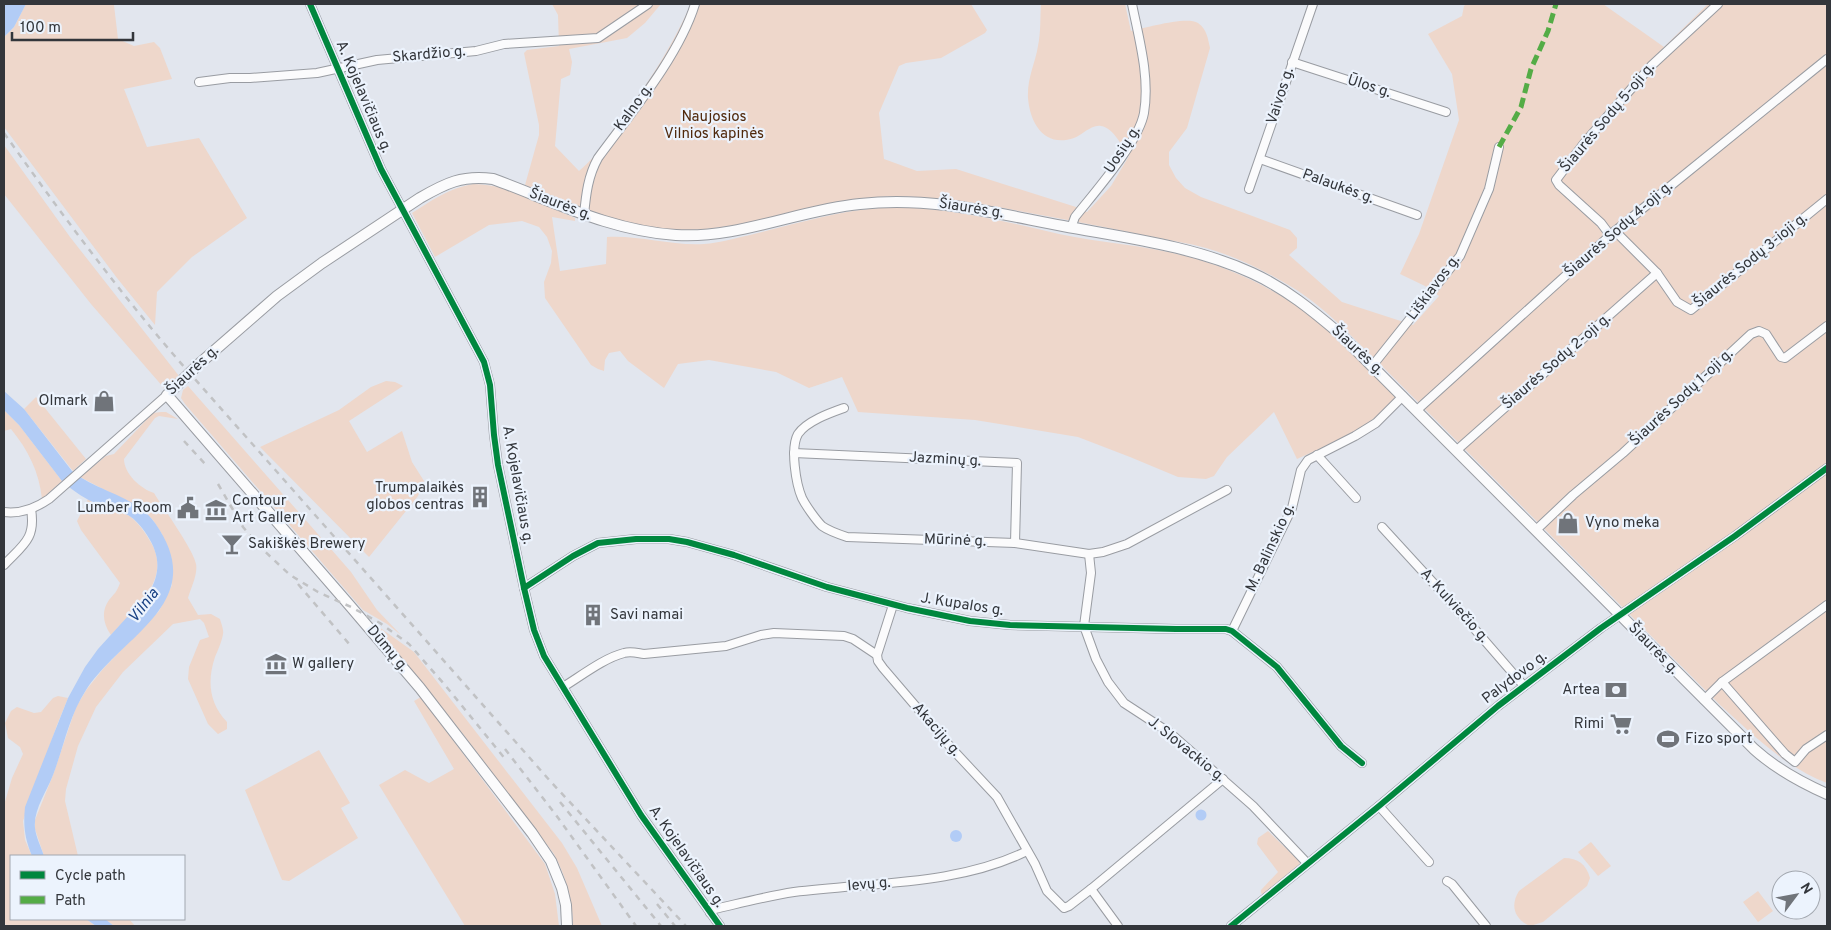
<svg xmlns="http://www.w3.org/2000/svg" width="1831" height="930" viewBox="0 0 1831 930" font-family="Overpass,sans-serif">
  <rect width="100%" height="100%" fill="#e2e6ee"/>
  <!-- green -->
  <g fill="#eed7cb">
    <path d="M26,4L114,5L118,39L134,46L154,42L160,48L172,79L124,89L147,147L199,138L247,218L192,257L157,292L155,325L117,278L4,127V37L14,27Z"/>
    <path d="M552,4H661L645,23L627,38L569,49L572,62L570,75L561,79L555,146L579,171C598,155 611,134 626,114C652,77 672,46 691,4H971L987,30L985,33L941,58L906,63L899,66L879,113L884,159L917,171L956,169L1076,207L1087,212L1111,186L1129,156C1122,147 1114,128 1101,126C1092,124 1082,135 1074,138C1045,148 1030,124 1028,98C1027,78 1035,64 1038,46C1041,32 1040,17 1041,4H1125L1131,31C1146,28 1186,16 1198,23C1207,29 1208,39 1210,48L1187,128L1169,152V165L1176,178L1185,188L1201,197L1290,230L1297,238V248L1289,255L1342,302L1413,325L1439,296L1425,286L1400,274L1419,234L1459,120L1452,74L1428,34L1462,16L1464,6L1466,4H1603L1664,47L1708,4H1827V783C1785,767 1752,734 1719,704L1379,363C1350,335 1321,303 1285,283C1261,269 1234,256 1206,248C1188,243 1168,240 1148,236C1114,229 1080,222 1046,216C991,206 934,194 879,197C815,201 754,228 690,230C632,233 577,208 525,185L539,135V125L524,53L527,50L559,46L558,15Z"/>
    <path d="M4,145L70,237L179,376L164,388L91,304L4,194Z"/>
    <path d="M473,184C508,184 543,204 575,218V221L552,217L560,271L606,264L607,237C639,235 671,246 704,244C720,243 735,238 750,235C792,225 836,211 879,208C937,204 1003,221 1059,234C1101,243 1144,245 1185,256C1240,270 1292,297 1334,335C1356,355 1376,377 1397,398L1361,430L1297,459L1274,412L1227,457L1214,476L1206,479L1178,477L1130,457L1078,437L975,420L858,412L842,377L809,388L776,372L709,360L678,364L664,388L628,361L620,351L609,353L605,360L604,371L598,369L591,365L545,298L544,282L551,263L552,251L547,237L539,227L522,221L489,225L435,257L412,213C431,201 449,188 473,184Z"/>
    <path d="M386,381L395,382L403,386L349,421L367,452L402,431L412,462L424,481L418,496L369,557L260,447L339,410L371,387Z"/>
    <path d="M188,386L324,541L351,572L377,610L401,635L387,624L363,610L185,404L181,398L183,390Z"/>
    <path d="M36,397L86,459L73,471L24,409Z"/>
    <path d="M4,410L19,425L62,481L42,499C39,471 28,450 11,429L4,431Z"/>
    <path d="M161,412H166L178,419L159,416L155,418L124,459C124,474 141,489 154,493C163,508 193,549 196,564C198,574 191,588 188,598L198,615L211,614L220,619C221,623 224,630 223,634C222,641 218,650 215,657C207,681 209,703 227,722V729L218,734L208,724L188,679L189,667L200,640L209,637L204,623L200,619L173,624L123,672L96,707L78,746L66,789L65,801L78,856H44L35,829V820L53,775L76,707L87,689L103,669L159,611L172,585L162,534L153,520L143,510L80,477L106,456L114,454L153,413Z"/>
    <path d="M88,499C101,507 119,509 131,517C139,524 145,532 150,541C174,579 134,609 111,635C103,624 101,611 109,600C114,594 117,592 120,583L81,530L77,521Z"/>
    <path d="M372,622L414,652L562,843L577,868L602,926H573C573,900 566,877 554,854L463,734Z"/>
    <path d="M58,696L68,698L57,725L23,821L25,840L32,856H11V919H86L96,926H7L4,923V805L12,778L23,754L20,747L8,738L5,723L11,711L17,707L34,713L41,712L53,698Z"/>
    <path d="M421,697L545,864L555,894L559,926H465L379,785L405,770L429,783L454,769L414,701Z"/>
    <path d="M319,750L350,803L341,808L358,838L289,881L282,880L245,790Z"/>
    <path d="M1268,831L1299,861L1300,864L1263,895L1261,893V890L1278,872L1257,844L1258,838Z"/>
    <path d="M1591,842L1611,866L1598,876L1578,852Z"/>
    <path d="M1564,858C1578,858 1586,864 1590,878L1587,886L1543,922L1530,926C1514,919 1510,905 1519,891Z"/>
    <path d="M1758,891L1773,911L1758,922L1743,902Z"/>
    <path d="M105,919H129L135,926H114Z"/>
  </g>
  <!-- water -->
  <g fill="#b2ccf6">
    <path d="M4,4H26L14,27L4,37Z"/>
    <path d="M4,391L24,409L72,471C97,492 135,495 155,523C211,602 123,634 86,690C69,716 64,746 53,775C47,791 33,810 35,828C36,837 41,847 44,856H32C25,839 23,826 25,807L68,698L85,667L98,649L149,593C161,572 160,555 147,535C142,527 136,520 128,515C119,511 110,510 102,506C88,501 73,491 62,481L19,425L4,410Z"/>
    <circle cx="1201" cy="815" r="5.5"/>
    <circle cx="956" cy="836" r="6"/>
    <path d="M86,919H105L114,926H96Z"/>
  </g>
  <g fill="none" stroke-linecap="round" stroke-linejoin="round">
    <!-- minor casing -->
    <g stroke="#999ca2" stroke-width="10">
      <g id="minor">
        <path d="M310,4L381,169L484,362L490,385L494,435L498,465L524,588L534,630L544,656L641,815L720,926"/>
        <path d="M1292,62L1446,112"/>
        <path d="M199,82L230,78H250L317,73L377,60L476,51L504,44L598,38L648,4"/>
        <path d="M1260,159L1417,215"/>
        <path d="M1249,189L1313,4"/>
        <path d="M584,215C586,194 588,176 598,158C631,113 679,56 695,4"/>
        <path d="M1071,228L1075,217C1094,193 1139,142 1144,113C1150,77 1139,39 1132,4"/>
        <path d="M1615,231L1657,273L1677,302L1691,310L1827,199"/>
        <path d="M1610,235L1601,223L1559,185L1556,180L1585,142L1651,66L1718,4"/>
        <path d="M1373,365L1460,256L1489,189L1499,147"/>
        <path d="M844,408C830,413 807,421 798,434C790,448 796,484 802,498C806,506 816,520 822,526C829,531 838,534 847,537L1015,543L1089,554L1103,552L1127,544L1227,490"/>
        <path d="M1417,410L1615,231L1827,59"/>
        <path d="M1457,450L1657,273"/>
        <path d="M794,453L1017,463L1015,543"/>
        <path d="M1317,455L1356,498"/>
        <path d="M4,512C20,514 36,508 49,499L167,395"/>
        <path d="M1382,527L1459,611L1524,686"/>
        <path d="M1536,530L1573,495L1623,453L1751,334L1759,331L1766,334L1781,357L1785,358L1827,326"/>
        <path d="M1089,554L1091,573L1084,626L1096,659L1108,682L1124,703L1170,733L1253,806L1307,863"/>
        <path d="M4,565C23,545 36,539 31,509"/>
        <path d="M524,588L573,556L598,543L636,539H669L687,542L734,555L827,587L907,608L970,621L1010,625L1176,629H1226L1232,631L1277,667L1341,746L1362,763"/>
        <path d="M1232,631L1292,508L1301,470L1308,460L1355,436L1376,423L1403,396"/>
        <path d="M877,655L893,605"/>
        <path d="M1722,682L1785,754L1795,762L1806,749L1827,735"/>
        <path d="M563,687C581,676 604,658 624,653C631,651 637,653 644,654L726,646L761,635L774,633L844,636L853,639L877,655L878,661L883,668L954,751L997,797L1035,864L1047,891L1064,908L1069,906L1091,889L1223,779"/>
        <path d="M1704,700L1722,682L1827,605"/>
        <path d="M1379,806L1429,862"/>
        <path d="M1447,881L1452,884L1486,926"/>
        <path d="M1091,889L1118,926"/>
        <path d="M710,913L715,909C741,903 768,896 794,892C871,882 956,886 1027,851"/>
        <path d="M1231,926L1379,806L1498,706L1601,628L1735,536L1827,468"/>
      </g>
    </g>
    <!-- major casing -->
    <g stroke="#999ca2" stroke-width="12">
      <path id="major" d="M567,926L566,905L562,888L551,861L532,833L420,688L351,607L167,395L199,364L277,296L322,263L420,198C446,183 462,175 493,179C553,201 611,231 676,235C738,239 798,210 860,204C930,196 994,213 1063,226C1127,238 1193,246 1252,273C1285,288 1313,311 1340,334L1754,749C1776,769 1800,782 1827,794"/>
    </g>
    <!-- minor -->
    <use href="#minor" stroke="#fbfbfc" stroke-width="8"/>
    <!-- major -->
    <use href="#major" stroke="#fbfbfc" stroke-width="10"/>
    <!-- rail -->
    <g stroke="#c1c2c4" stroke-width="2.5" stroke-dasharray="6 6" stroke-linecap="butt">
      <path d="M4,133C60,212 116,288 179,361L551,782L686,926"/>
      <path d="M184,441L206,465"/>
      <path d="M218,484L243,527L258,545L290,575L318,592L351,607L380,623L409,644L445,685L506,760"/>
      <path d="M298,584L350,645"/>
      <path d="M505,749L556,815L636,926"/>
      <path d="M560,802L661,926"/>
      <path d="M657,904L675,926"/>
    </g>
    <!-- quiet -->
    <path stroke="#54ac46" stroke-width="5" stroke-dasharray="10 5" stroke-linecap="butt" d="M1499,147L1521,107L1531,69L1548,31L1556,4"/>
    <!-- cycleway casing -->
    <g stroke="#ecf3fd" stroke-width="9">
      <g id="cycleway">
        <path d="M310,4L381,169L484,362L490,385L494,435L498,465L524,588L534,630L544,656L641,815L720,926"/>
        <path d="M524,588L573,556L598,543L636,539H669L687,542L734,555L827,587L907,608L970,621L1010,625L1176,629H1226L1232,631L1277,667L1341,746L1362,763"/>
        <path d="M1231,926L1379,806L1498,706L1601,628L1735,536L1827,468"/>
      </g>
    </g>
    <!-- cycleway -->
    <use href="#cycleway" stroke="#00873e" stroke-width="6"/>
  </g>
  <!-- icons -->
  <defs>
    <g id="shop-bare" transform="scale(1.725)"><path d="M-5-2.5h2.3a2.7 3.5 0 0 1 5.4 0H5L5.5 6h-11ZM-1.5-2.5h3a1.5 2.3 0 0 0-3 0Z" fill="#70747a" stroke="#ecf3fd" stroke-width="2.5" paint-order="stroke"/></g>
    <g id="building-bare" transform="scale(1.725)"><path d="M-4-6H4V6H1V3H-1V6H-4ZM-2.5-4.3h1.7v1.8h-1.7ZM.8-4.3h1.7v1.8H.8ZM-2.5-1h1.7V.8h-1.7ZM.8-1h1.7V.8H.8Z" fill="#70747a" stroke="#ecf3fd" stroke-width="2.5" paint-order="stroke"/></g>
    <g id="civic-bare" transform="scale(1.725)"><path d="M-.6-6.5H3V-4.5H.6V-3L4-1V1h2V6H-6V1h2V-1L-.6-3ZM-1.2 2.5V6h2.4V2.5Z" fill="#70747a" stroke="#ecf3fd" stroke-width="2.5" paint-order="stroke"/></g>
    <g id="museum-bare" transform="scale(1.725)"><path d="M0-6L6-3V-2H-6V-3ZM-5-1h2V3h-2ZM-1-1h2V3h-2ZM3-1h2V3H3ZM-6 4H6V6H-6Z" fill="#70747a" stroke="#ecf3fd" stroke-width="2.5" paint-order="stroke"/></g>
    <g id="bar-bare" transform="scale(1.725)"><path d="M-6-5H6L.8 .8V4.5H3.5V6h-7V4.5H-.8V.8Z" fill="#70747a" stroke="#ecf3fd" stroke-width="2.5" paint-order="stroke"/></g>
    <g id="bank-bare" transform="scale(1.725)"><path d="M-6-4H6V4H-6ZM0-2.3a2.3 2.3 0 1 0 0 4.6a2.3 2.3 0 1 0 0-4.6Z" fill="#70747a" stroke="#ecf3fd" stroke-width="2.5" paint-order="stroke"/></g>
    <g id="supermarket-bare" transform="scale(1.725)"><path d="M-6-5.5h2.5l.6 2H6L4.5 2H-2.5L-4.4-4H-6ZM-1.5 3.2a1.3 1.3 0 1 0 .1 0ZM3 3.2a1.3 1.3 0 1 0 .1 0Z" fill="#70747a" stroke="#ecf3fd" stroke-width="2.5" paint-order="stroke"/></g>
    <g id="stadium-bare" transform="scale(1.725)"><path d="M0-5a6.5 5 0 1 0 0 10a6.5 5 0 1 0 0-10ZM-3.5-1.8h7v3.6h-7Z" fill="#70747a" stroke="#ecf3fd" stroke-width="2.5" paint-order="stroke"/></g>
  </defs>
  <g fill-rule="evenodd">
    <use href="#shop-bare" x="104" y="401"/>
    <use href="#building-bare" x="480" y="497"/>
    <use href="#civic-bare" x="188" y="508"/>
    <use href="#museum-bare" x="216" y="510"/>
    <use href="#shop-bare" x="1568" y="523"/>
    <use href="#bar-bare" x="232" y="544"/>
    <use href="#building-bare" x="593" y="615"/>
    <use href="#museum-bare" x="276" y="664"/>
    <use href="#bank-bare" x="1616" y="690"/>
    <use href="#supermarket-bare" x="1621" y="724"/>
    <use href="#stadium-bare" x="1668" y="739"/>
  </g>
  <g text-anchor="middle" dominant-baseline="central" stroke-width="4.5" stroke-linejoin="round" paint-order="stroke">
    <!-- street labels -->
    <g font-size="15" fill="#33363b" stroke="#ecf3fd">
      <text transform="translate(429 55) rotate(-5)">Skardžio g.</text>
      <text transform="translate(1369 87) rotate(18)">Ūlos g.</text>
      <text transform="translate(1281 96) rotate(-72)">Vaivos g.</text>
      <text transform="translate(363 97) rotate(67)">A. Kojelavičiaus g.</text>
      <text transform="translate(634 108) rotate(-54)">Kalno g.</text>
      <text transform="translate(1608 118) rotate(-50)">Šiaurės Sodų 5-oji g.</text>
      <text transform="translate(1123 150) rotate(-57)">Uosių g.</text>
      <text transform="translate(1338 187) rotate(20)">Palaukės g.</text>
      <text transform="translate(560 205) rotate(21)">Šiaurės g.</text>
      <text transform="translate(971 209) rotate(9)">Šiaurės g.</text>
      <text transform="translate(1619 230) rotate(-41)">Šiaurės Sodų 4-oji g.</text>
      <text transform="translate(1751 261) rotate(-39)">Šiaurės Sodų 3-ioji g.</text>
      <text transform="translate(1434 288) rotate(-53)">Liškiavos g.</text>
      <text transform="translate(1357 351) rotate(43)">Šiaurės g.</text>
      <text transform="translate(1557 362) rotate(-41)">Šiaurės Sodų 2-oji g.</text>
      <text transform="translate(193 371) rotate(-43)">Šiaurės g.</text>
      <text transform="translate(1682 398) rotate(-43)">Šiaurės Sodų 1-oji g.</text>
      <text transform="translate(945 460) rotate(3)">Jazminų g.</text>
      <text transform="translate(517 485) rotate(80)">A. Kojelavičiaus g.</text>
      <text transform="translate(955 541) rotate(2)">Mūrinė g.</text>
      <text transform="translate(1271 548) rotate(-65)">M. Balinskio g.</text>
      <text transform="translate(962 605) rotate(9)">J. Kupalos g.</text>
      <text transform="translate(1454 606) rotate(48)">A. Kulviečio g.</text>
      <text transform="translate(387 649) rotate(50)">Dūmų g.</text>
      <text transform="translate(1653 649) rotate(46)">Šiaurės g.</text>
      <text transform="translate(1515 678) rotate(-37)">Palydovo g.</text>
      <text transform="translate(936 730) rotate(49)">Akacijų g.</text>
      <text transform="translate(1186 750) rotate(39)">J. Slovackio g.</text>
      <text transform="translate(686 857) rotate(55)">A. Kojelavičiaus g.</text>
      <text transform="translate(869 885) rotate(-5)">Ievų g.</text>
    </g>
    <!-- park labels -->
    <g font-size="15" fill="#50280b" stroke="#ecf3fd">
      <text x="714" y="117">Naujosios<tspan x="714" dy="17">Vilnios kapinės</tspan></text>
    </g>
    <!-- poi labels -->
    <g font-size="15" fill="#33363b" stroke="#ecf3fd" text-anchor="start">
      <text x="88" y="401" text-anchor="end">Olmark</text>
      <text x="464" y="488" text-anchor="end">Trumpalaikės<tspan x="464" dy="17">globos centras</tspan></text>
      <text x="232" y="501">Contour<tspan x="232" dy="17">Art Gallery</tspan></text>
      <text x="172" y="508" text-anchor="end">Lumber Room</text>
      <text x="1585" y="523">Vyno meka</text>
      <text x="248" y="544">Sakiškės Brewery</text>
      <text x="610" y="615">Savi namai</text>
      <text x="292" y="664">W gallery</text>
      <text x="1600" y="690" text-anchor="end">Artea</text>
      <text x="1604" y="724" text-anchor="end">Rimi</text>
      <text x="1685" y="739">Fizo sport</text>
    </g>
    <!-- water labels -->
    <g font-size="16" font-style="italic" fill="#1b4385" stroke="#ecf3fd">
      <text transform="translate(144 606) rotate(-52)">Vilnia</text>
    </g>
  </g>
  <!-- border -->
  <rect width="1831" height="930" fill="none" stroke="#33363b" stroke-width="10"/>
  <!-- legend -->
  <rect x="10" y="855" width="175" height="65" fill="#ecf3fd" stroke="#a2a7af"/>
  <rect x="20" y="871" width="25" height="8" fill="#00873e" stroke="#a2a7af"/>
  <text x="55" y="880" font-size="15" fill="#33363b">Cycle path</text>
  <rect x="20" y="896" width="25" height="8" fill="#54ac46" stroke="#a2a7af"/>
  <text x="55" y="905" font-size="15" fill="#33363b">Path</text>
  <!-- north arrow -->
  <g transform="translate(1796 895) rotate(58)"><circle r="24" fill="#ecf3fd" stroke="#a2a7af"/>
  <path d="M0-4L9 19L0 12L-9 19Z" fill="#70747a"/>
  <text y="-8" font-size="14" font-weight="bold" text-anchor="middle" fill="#33363b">N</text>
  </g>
  <!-- scale -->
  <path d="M12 32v8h121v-8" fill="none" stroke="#33363b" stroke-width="2.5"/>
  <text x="20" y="32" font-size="15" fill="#33363b" stroke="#ecf3fd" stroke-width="4" paint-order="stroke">100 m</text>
</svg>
